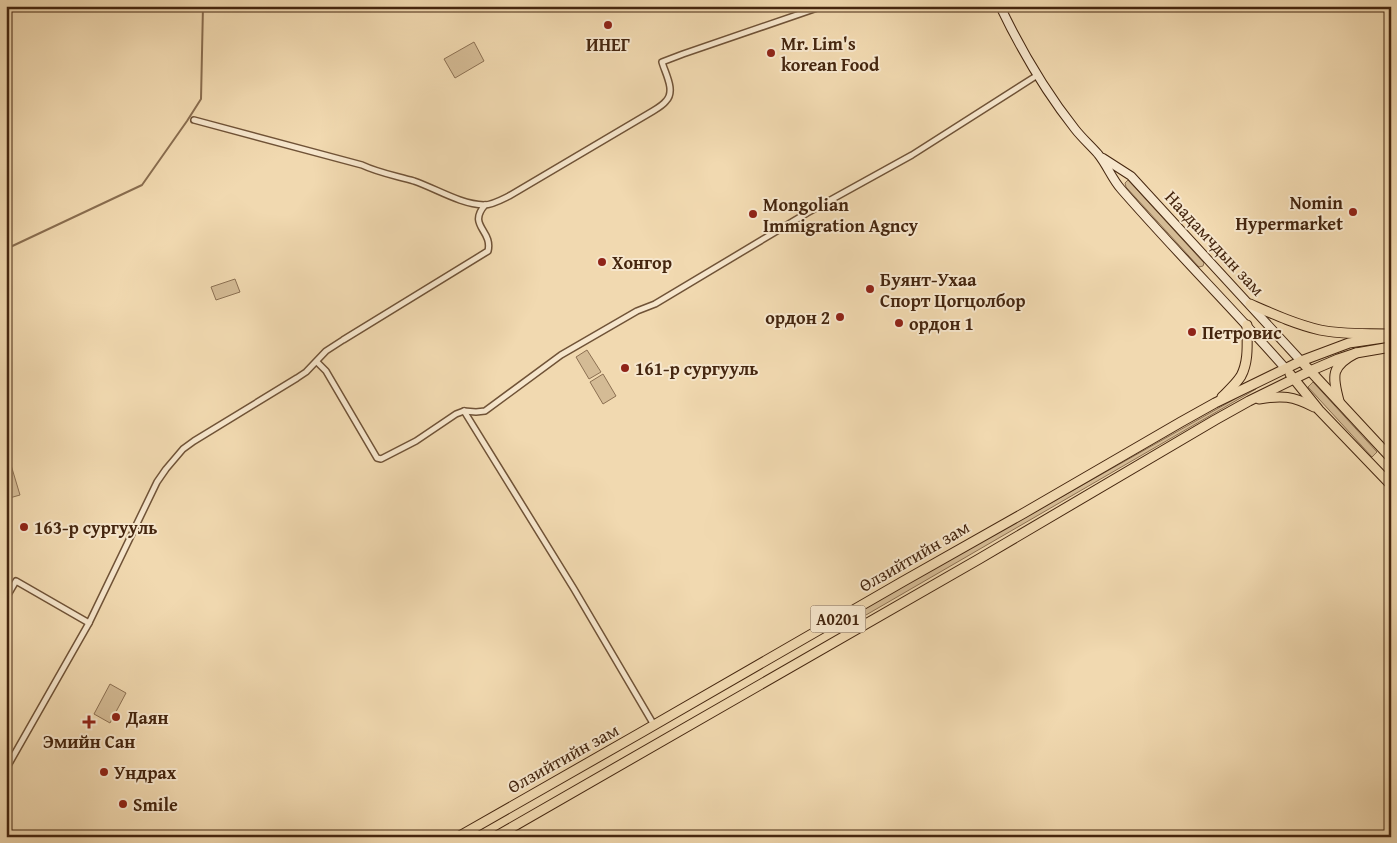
<svg xmlns="http://www.w3.org/2000/svg" width="1397" height="843" viewBox="0 0 1397 843" font-family="'Gentium Book Plus',serif">
  <rect width="100%" height="100%" fill="#f1d9b0"/>
  <filter id="stains"><feTurbulence type="fractalNoise" baseFrequency=".004" numOctaves="4"/><feColorMatrix values="0 0 0 0 .2 0 0 0 0 .09 0 0 0 0 .02 0 0 0 .5 -.17"/></filter>
  <radialGradient id="worn" r=".72"><stop offset=".6" stop-color="#630" stop-opacity="0"/><stop offset="1" stop-color="#630" stop-opacity=".3"/></radialGradient>
  <!-- green -->
  <g fill="#d4bb95" stroke="#8c7052">
    <path d="M474,42L484,61L455,78L444,59Z"/>
    <path d="M1128,180L1204,263L1203,266L1199,267L1126,187L1125,183Z"/>
    <path d="M235,279L240,292L216,300L211,287Z"/>
    <path d="M587,350L601,372L589,379L576,357Z"/>
    <path d="M603,374L616,396L603,404L590,382Z"/>
    <path d="M1313,382L1377,452L1372,457L1308,387Z"/>
    <path d="M1256,387V389L866,615L863,609Z"/>
    <path d="M11,465L20,495L6,499V466Z"/>
    <path d="M110,684L126,693L110,723L94,714Z"/>
  </g>
  <g fill="none" stroke-linecap="round" stroke-linejoin="round">
    <!-- stream -->
    <path stroke="#896d4f" stroke-width="2" d="M6,249L142,185L187,121L201,99L203,6"/>
    <!-- minor casing -->
    <g stroke="#705337" stroke-width="8">
      <g id="minor">
        <path d="M194,120L362,165C379,173 397,176 414,181C437,189 460,204 484,205C492,205 501,200 509,196L653,111C658,108 663,105 666,101C676,91 665,73 662,62L683,54L823,6"/>
        <path d="M317,362L326,371L377,458L381,459L416,441L456,414L464,411L476,412L485,411L561,355L637,311L655,304L807,213L912,155L1036,76"/>
        <path d="M464,411L574,589L654,725"/>
        <path d="M6,598L16,581L89,623"/>
        <path d="M6,769L89,623L157,482L166,469L183,449L194,441L297,378L306,372L326,351L343,340L488,251C493,230 467,226 485,205"/>
      </g>
    </g>
    <!-- secondary casing -->
    <g stroke="#45260f" stroke-width="10">
      <g id="secondary">
        <path d="M1000,6C1021,50 1045,91 1075,129C1082,138 1091,146 1098,154C1107,165 1112,179 1121,189C1174,250 1231,307 1285,368"/>
        <path d="M1103,158L1131,176L1301,361"/>
      </g>
    </g>
    <!-- primary casing -->
    <g stroke="#45260f" stroke-width="11">
      <g id="primary">
        <path d="M1250,304C1273,314 1295,324 1320,330C1343,335 1368,333 1391,334"/>
        <path d="M1301,361L1349,343L1383,338"/>
        <path d="M1310,371L1338,359L1356,353L1391,347"/>
      </g>
    </g>
    <!-- trunk casing -->
    <g stroke="#45260f" stroke-width="11">
      <g id="trunk">
        <path d="M1290,374L1319,410L1391,485"/>
        <path d="M1222,397C1228,391 1236,384 1241,376C1249,361 1247,343 1247,325"/>
        <path d="M1259,399C1282,395 1293,396 1314,407"/>
        <path d="M1339,401C1332,375 1331,366 1356,353"/>
        <path d="M458,837L642,732L902,582L1024,513L1181,422L1215,403L1301,361L1391,458"/>
        <path d="M495,837L979,559L1215,420L1249,401L1310,371"/>
      </g>
    </g>
    <!-- minor -->
    <use href="#minor" stroke="#f6e6cc" stroke-width="5"/>
    <!-- secondary -->
    <use href="#secondary" stroke="#f6e6cc" stroke-width="8"/>
    <!-- primary -->
    <use href="#primary" stroke="#f1d9b0" stroke-width="9"/>
    <!-- trunk -->
    <use href="#trunk" stroke="#f1d9b0" stroke-width="9"/>
  </g>
  <!-- markers -->
  <g fill="#8f2418" stroke="#f6e6cc" stroke-width="2">
    <circle cx="608" cy="25" r="5"/>
    <circle cx="771" cy="53" r="5"/>
    <circle cx="1353" cy="212" r="5"/>
    <circle cx="753" cy="214" r="5"/>
    <circle cx="602" cy="262" r="5"/>
    <circle cx="870" cy="289" r="5"/>
    <circle cx="840" cy="317" r="5"/>
    <circle cx="899" cy="323" r="5"/>
    <circle cx="1192" cy="332" r="5"/>
    <circle cx="625" cy="368" r="5"/>
    <circle cx="24" cy="527" r="5"/>
    <circle cx="116" cy="717" r="5"/>
    <path d="M86.5 714.5h5v5h5v5h-5v5h-5v-5h-5v-5h5z"/>
    <circle cx="104" cy="772" r="5"/>
    <circle cx="123" cy="804" r="5"/>
  </g>
  <g text-anchor="middle" dominant-baseline="central" stroke-width="4" stroke-linejoin="round" paint-order="stroke">
    <!-- shield labels -->
    <rect fill="#f6e6cc" stroke="#7a6048" stroke-width="1" x="810.5" y="605.5" width="55" height="27" rx="4"/>
    <g font-size="16" font-weight="bold" fill="#45260f">
      <text x="838" y="619">A0201</text>
    </g>
    <!-- poi labels -->
    <g font-size="18" font-weight="bold" fill="#45260f" stroke="#f6e6cc" text-anchor="start">
      <text x="781" y="43">Mr. Lim's<tspan x="781" dy="21">korean Food</tspan></text>
      <text x="608" y="44" text-anchor="middle">ИНЕГ</text>
      <text x="1343" y="202" text-anchor="end">Nomin<tspan x="1343" dy="21">Hypermarket</tspan></text>
      <text x="763" y="204">Mongolian<tspan x="763" dy="21">Immigration Agncy</tspan></text>
      <text x="612" y="262">Хонгор</text>
      <text x="880" y="279">Буянт-Ухаа<tspan x="880" dy="21">Спорт Цогцолбор</tspan></text>
      <text x="830" y="317" text-anchor="end">ордон 2</text>
      <text x="909" y="323">ордон 1</text>
      <text x="1202" y="332">Петровис</text>
      <text x="635" y="368">161-р сургууль</text>
      <text x="34" y="527">163-р сургууль</text>
      <text x="126" y="717">Даян</text>
      <text x="89" y="741" text-anchor="middle">Эмийн Сан</text>
      <text x="114" y="772">Ундрах</text>
      <text x="133" y="804">Smile</text>
    </g>
    <!-- street labels -->
    <g font-size="18" fill="#45260f" stroke="#f6e6cc">
      <text transform="translate(1215 243) rotate(47)">Наадамчдын зам</text>
      <text transform="translate(914 556) rotate(-30)">Өлзийтийн зам</text>
      <text transform="translate(563 758) rotate(-29)">Өлзийтийн зам</text>
    </g>
  </g>
  <!-- margin -->
  <rect width="1397" height="843" fill="none" stroke="#f1d9b0" stroke-width="25"/>
  <rect x="8" y="8" width="1382" height="828" fill="none" stroke="#45260f" stroke-width="2.5"/>
  <rect x="12" y="12" width="1372" height="818" fill="none" stroke="#45260f"/>
  <rect width="100%" height="100%" filter="url(#stains)"/>
  <rect width="100%" height="100%" fill="url(#worn)"/>
</svg>
